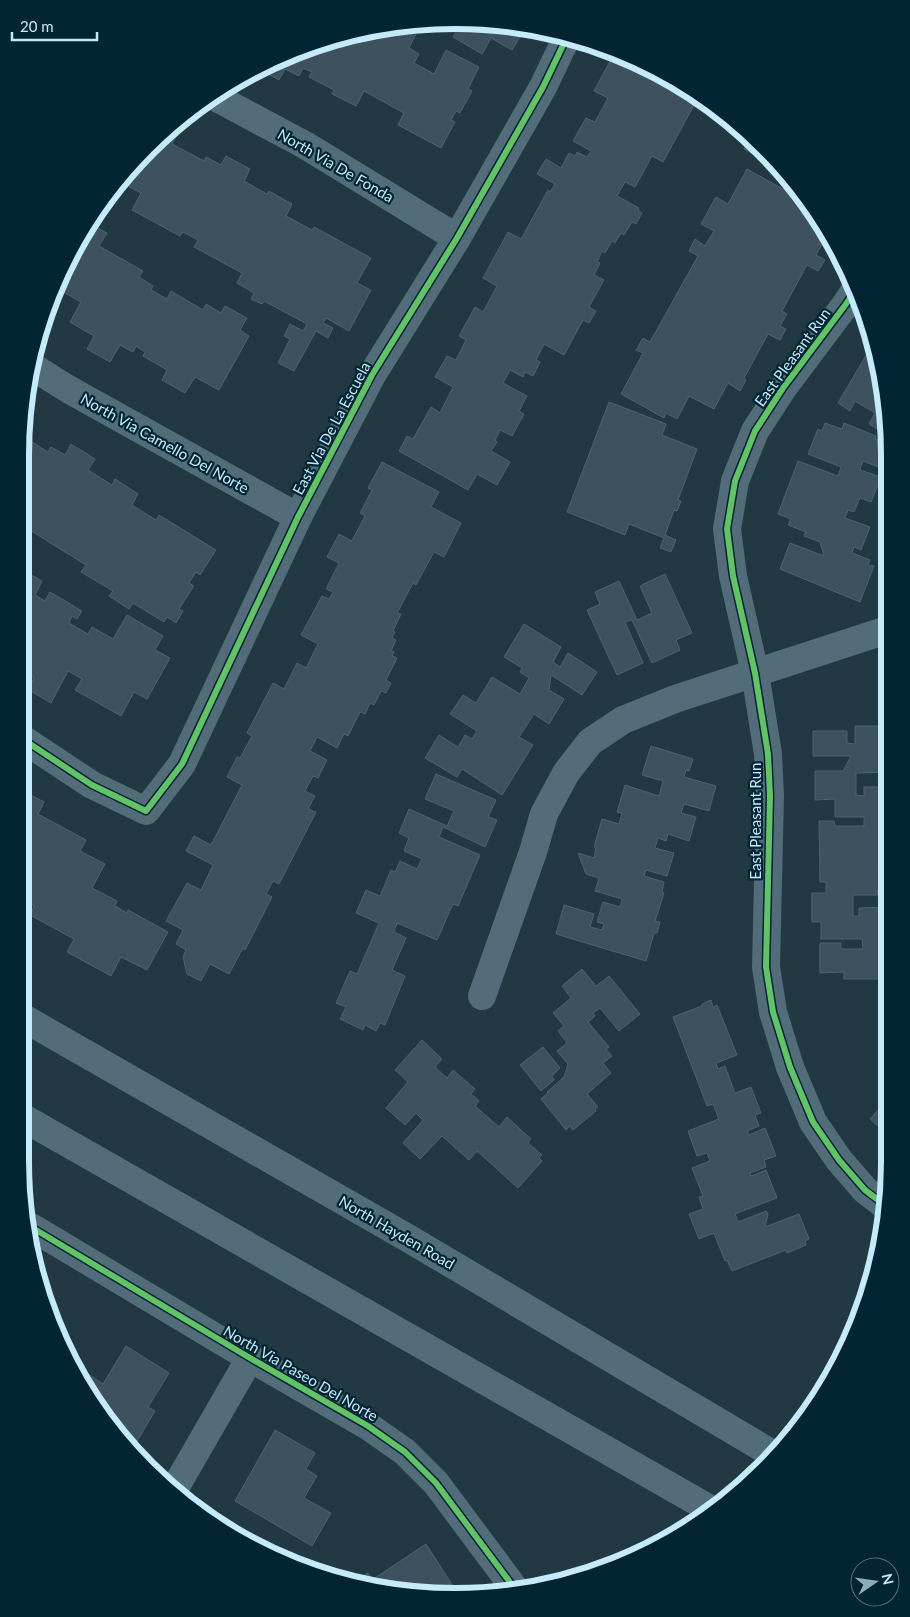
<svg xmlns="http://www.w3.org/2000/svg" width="910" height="1617" viewBox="0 0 910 1617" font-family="Lato,sans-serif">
  <rect width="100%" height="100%" fill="#223943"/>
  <!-- building -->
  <g fill="#3e515e" stroke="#4e6270">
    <path d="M461,22L512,24L526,27L512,50L491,38L482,54L453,37Z"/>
    <path d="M400,25L416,34L409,48L419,54L414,63L434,74L446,50L479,67L468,89L472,91L460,113L456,111L451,120L455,122L441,148L398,125L404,113L364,91L356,106L332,94L334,90L309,77L312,72L303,68L299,76L285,69L279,80L257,68L263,65L343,35L387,27L389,28Z"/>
    <path d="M615,52L673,78L698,98L663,162L652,156L635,187L625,182L617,196L639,208L638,210L642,213L636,224L632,222L624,235L621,233L615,243L612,241L605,253L602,251L597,262L600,263L594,275L604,280L589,307L596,311L589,323L583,320L564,355L544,344L536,360L540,362L533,376L525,372L523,377L510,370L503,383L527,396L519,411L524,414L512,436L500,430L495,440L497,442L491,451L510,462L497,485L477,474L468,490L399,451L407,436L413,439L431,407L440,413L453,387L435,377L447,356L456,360L466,340L459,336L475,307L483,312L497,286L483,278L508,232L521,239L548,190L550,192L555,184L537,174L546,159L561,168L569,153L575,156L577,152L587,157L591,151L573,141L586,118L595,122L608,98L594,91Z"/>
    <path d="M167,131L176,136L172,144L204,161L206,157L221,165L226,156L250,169L244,181L267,194L269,191L292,204L286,216L312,230L314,227L371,258L357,283L371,290L349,331L326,318L323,323L333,328L328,338L316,331L294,371L278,363L290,339L284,336L290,324L303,331L307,324L264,301L262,304L251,299L254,293L237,283L242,273L194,247L198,240L183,232L180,236L132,210L141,193L126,185L122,193L113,189L128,168Z"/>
    <path d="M750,138L762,147L780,169L744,149Z"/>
    <path d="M747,169L808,203L817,214L825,230L819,241L823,242L816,255L825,260L818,271L807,265L782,311L787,314L780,326L786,329L780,340L768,334L744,378L746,380L740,391L728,383L714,409L689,396L677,419L666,413L664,418L621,394L643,353L636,350L643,338L650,342L698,256L689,251L695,239L705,246L714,231L701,224L716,197L728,204Z"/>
    <path d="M89,223L107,233L99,246L143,271L139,277L153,286L151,290L167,299L171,291L203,310L206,304L221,313L225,306L247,318L240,330L249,336L219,390L195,377L185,393L162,380L167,370L143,356L145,352L136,346L133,352L120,345L110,362L87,349L94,336L70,322L81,302L56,288L54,291L78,237Z"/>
    <path d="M868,330L871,331L886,399V434L869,424L875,413L855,401L850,411L838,403L871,347L862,341Z"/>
    <path d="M609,402L666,424L662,435L697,449L678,500L681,501L677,511L674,510L665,535L676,540L671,552L660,548L664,538L629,524L625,535L567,512Z"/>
    <path d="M825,423L842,429L844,423L876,436L875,439L886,443V470L863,461L860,470L881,477L871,502L860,498L854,512L848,510L845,518L870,527L861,550L854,547L852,553L870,560L868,565L874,566L860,602L780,569L790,543L824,556L820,542L804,536L806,532L788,525L791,519L778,514L798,461L838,476L841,467L808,454L818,429L822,431Z"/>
    <path d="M21,435L48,452L51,447L65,455L71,444L95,459L88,470L112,485L115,479L138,494L132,505L156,520L159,515L216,550L200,575L196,572L189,583L194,586L179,609L183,611L176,623L167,617L164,622L133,603L129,609L109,596L113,591L81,572L86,565L25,527L31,517L21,510Z"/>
    <path d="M382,462L439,492L431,507L461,523L444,557L434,552L416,585L413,583L397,613L401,614L393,631L395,632L392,638L396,640L391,651L394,652L392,656L397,658L386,680L391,683L386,693L381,691L374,705L370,703L365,714L360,712L348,736L344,734L337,748L317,737L310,751L327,760L318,778L313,776L305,791L315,796L308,809L316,812L279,884L273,881L266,894L272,897L245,950L243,948L229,974L210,964L201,981L187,974L183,957L186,950L176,944L183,930L166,921L187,883L201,890L213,865L186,851L194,836L211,845L242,785L227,777L237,757L240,758L252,736L247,733L273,683L284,689L297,663L306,668L318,644L301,635L322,596L329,599L333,592L326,589L339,563L327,557L339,534L352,541L365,516L360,513L372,490L368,488Z"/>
    <path d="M21,569L42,581L35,595L45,601L50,592L82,611L77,619L72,616L69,623L88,634L92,627L113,639L127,615L163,636L155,650L170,658L147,699L134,692L121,716L75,690L82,679L68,671L51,703L27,689L34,678L21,671Z"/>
    <path d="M665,574L692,633L676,640L680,650L652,663L632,620L625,622L643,663L617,675L587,610L600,604L595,592L619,581L637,620L652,613L640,586Z"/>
    <path d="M524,624L561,647L553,662L560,667L568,653L597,672L582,695L551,675L549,690L564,699L549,724L534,714L519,737L533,745L502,795L462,769L457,777L425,758L439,735L458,747L465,735L472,739L477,731L450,714L463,695L476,703L492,677L520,694L529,678L520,672L522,668L504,657Z"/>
    <path d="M855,726H887L888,772L856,773V795L864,796V787H888V853H879L878,867H888V890H877L878,895H853V916H859V908L886,907L888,965H880L881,979H844V972L820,973V943H841V949H863L862,939H821V922H812V893H826V882H820L819,821H834L835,826H864V817H835V799L815,800V771H843L851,756H813V731H847V743L855,744Z"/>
    <path d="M651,746L693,759L689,771L686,770L684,777L716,786L709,811L684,804L681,813L696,817L689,841L668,834L666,841L658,838L655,848L674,853L667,876L646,870L644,876L664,882L662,892L664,893L655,921L660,922L657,933H654L646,961L556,934L564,905L594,914L590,927L602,930L604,924L597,922L603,902L620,907L622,899L595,891L599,878L586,874L578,853L594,858L596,848L594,847L602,819L619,824L622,813L617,812L625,785L659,796L663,781L642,775Z"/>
    <path d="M436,774L496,800L488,817L497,820L485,847L443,827L439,837L480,855L458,906L453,904L437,940L397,923L394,932L406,938L392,970L405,976L385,1025L380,1023L376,1031L365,1025L363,1030L340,1019L346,1007L336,1003L350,971L357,974L379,923L356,913L366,890L380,896L391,870L395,872L400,861L417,869L422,859L404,851L409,838L399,833L409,809L447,826L454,811L425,799Z"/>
    <path d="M21,790L44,802L38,814L86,840L80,851L105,864L92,888L117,901L115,906L127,913L128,910L168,932L147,970L121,957L111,976L67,952L74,939L30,915L34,906L23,900L25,896L20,894Z"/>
    <path d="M582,969L596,986L609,976L640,1014L619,1031L600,1008L593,1013L595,1016L588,1022L609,1047L606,1049L612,1056L603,1063L611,1073L587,1094L598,1107L595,1109L596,1111L573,1130L570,1126L566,1130L541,1099L548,1093L547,1092L564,1077L568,1064L557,1051L567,1043L558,1031L564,1026L553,1013L571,998L562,986Z"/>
    <path d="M711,1000L713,1007L717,1005L737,1055L716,1063L718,1069L725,1066L735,1093L751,1087L761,1113L755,1115L759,1126L747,1131L749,1135L765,1128L776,1156L764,1160L766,1167L750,1173L751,1176L766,1170L777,1198L735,1214L738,1222L766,1211L768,1214L765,1227L799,1214L809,1239L805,1241L806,1245L787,1253L786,1250L732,1271L727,1260L725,1261L714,1233L699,1239L689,1214L703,1209L699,1197L703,1196L692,1168L710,1161L707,1153L697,1156L688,1131L719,1119L713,1104L707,1106L673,1017L702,1006V1004Z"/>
    <path d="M422,1040L442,1059L435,1067L447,1078L453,1070L475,1089L471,1094L479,1101L475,1106L499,1127L507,1117L531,1139L528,1143L542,1155L539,1158L542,1161L518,1188L477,1151L469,1160L442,1136L420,1159L403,1143L423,1120L416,1113L405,1125L386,1108L408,1082L395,1070Z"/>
    <path d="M543,1047L560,1068L552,1076L554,1080L541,1091L520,1065Z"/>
    <path d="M889,1098V1136L870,1119Z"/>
    <path d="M126,1346L169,1373L148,1407L155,1411L133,1448L110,1427L79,1368L103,1384Z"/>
    <path d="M275,1430L315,1453L306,1469L317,1476L304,1498L331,1513L312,1546L235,1501Z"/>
    <path d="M223,1523L258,1544L221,1527Z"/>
    <path d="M426,1544L458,1594L352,1583L368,1573L372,1580Z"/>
  </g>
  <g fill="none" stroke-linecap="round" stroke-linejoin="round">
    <!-- street -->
    <g stroke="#526d79" stroke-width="28">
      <path d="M213,96L305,145L457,238"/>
      <path d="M855,290L846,304L783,388L755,431L735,481L727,529L733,576L755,673L768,754L770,796L766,967L773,1012L790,1067L813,1122L839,1160L865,1190L886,1206"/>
      <path d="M33,367L68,389L298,517"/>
      <path d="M21,738L92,785L146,811L182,764L298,517L372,375L457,238L543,87L567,37"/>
      <path d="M482,996L533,852L544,814L566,773L590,742L623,720L675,699L887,630"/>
      <path d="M175,1488L250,1358"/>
    </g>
    <!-- secondary -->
    <g stroke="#526d79" stroke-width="28">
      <path d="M20,1016L406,1237L771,1453"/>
      <path d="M20,1116L710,1509"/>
      <path d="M31,1227L250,1358L368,1426L405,1452L436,1483L515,1589"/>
    </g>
    <!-- cycleway casing -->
    <g stroke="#032533" stroke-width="9">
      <g id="cycleway">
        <path d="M855,290L846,304L783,388L755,431L735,481L727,529L733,576L755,673L768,754L770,796L766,967L773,1012L790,1067L813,1122L839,1160L865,1190L886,1206"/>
        <path d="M21,738L92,785L146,811L182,764L298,517L372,375L457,238L543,87L567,37"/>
        <path d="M31,1227L250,1358L368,1426L405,1452L436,1483L515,1589"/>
      </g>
    </g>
    <!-- cycleway -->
    <use href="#cycleway" stroke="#61c268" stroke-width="6"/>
  </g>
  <g text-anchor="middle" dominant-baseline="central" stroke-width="4.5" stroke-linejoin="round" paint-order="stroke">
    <!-- street labels -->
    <g font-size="15" fill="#c5eafc" stroke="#032533">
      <text transform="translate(336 165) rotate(30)">North Via De Fonda</text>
      <text transform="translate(792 357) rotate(-54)">East Pleasant Run</text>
      <text transform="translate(331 428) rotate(-62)">East Via De La Escuela</text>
      <text transform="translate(165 443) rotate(29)">North Via Camello Del Norte</text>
      <text transform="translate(755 821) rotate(-90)">East Pleasant Run</text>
      <text transform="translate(397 1232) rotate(30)">North Hayden Road</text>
      <text transform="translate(301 1373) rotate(30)">North Via Paseo Del Norte</text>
    </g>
  </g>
  <!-- crop -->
  <path d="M0 0H910V1617H0ZM455 29H455A426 426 0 0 1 881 455V1162A426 426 0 0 1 455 1588H455A426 426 0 0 1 29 1162V455A426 426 0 0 1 455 29Z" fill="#032533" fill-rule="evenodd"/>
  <path fill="none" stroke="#c5eafc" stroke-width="6" d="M455 29H455A426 426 0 0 1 881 455V1162A426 426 0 0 1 455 1588H455A426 426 0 0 1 29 1162V455A426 426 0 0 1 455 29Z"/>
  <!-- north arrow -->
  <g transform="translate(875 1582) rotate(77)"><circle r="24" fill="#032533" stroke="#517483"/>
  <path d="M0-4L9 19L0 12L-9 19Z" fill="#8cacbb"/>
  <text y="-8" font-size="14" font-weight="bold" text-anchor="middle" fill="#c5eafc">N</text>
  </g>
  <!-- scale -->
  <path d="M12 32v8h85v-8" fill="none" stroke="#c5eafc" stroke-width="2.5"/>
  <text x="20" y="32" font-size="15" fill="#c5eafc" stroke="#032533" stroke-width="4" paint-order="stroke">20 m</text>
</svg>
